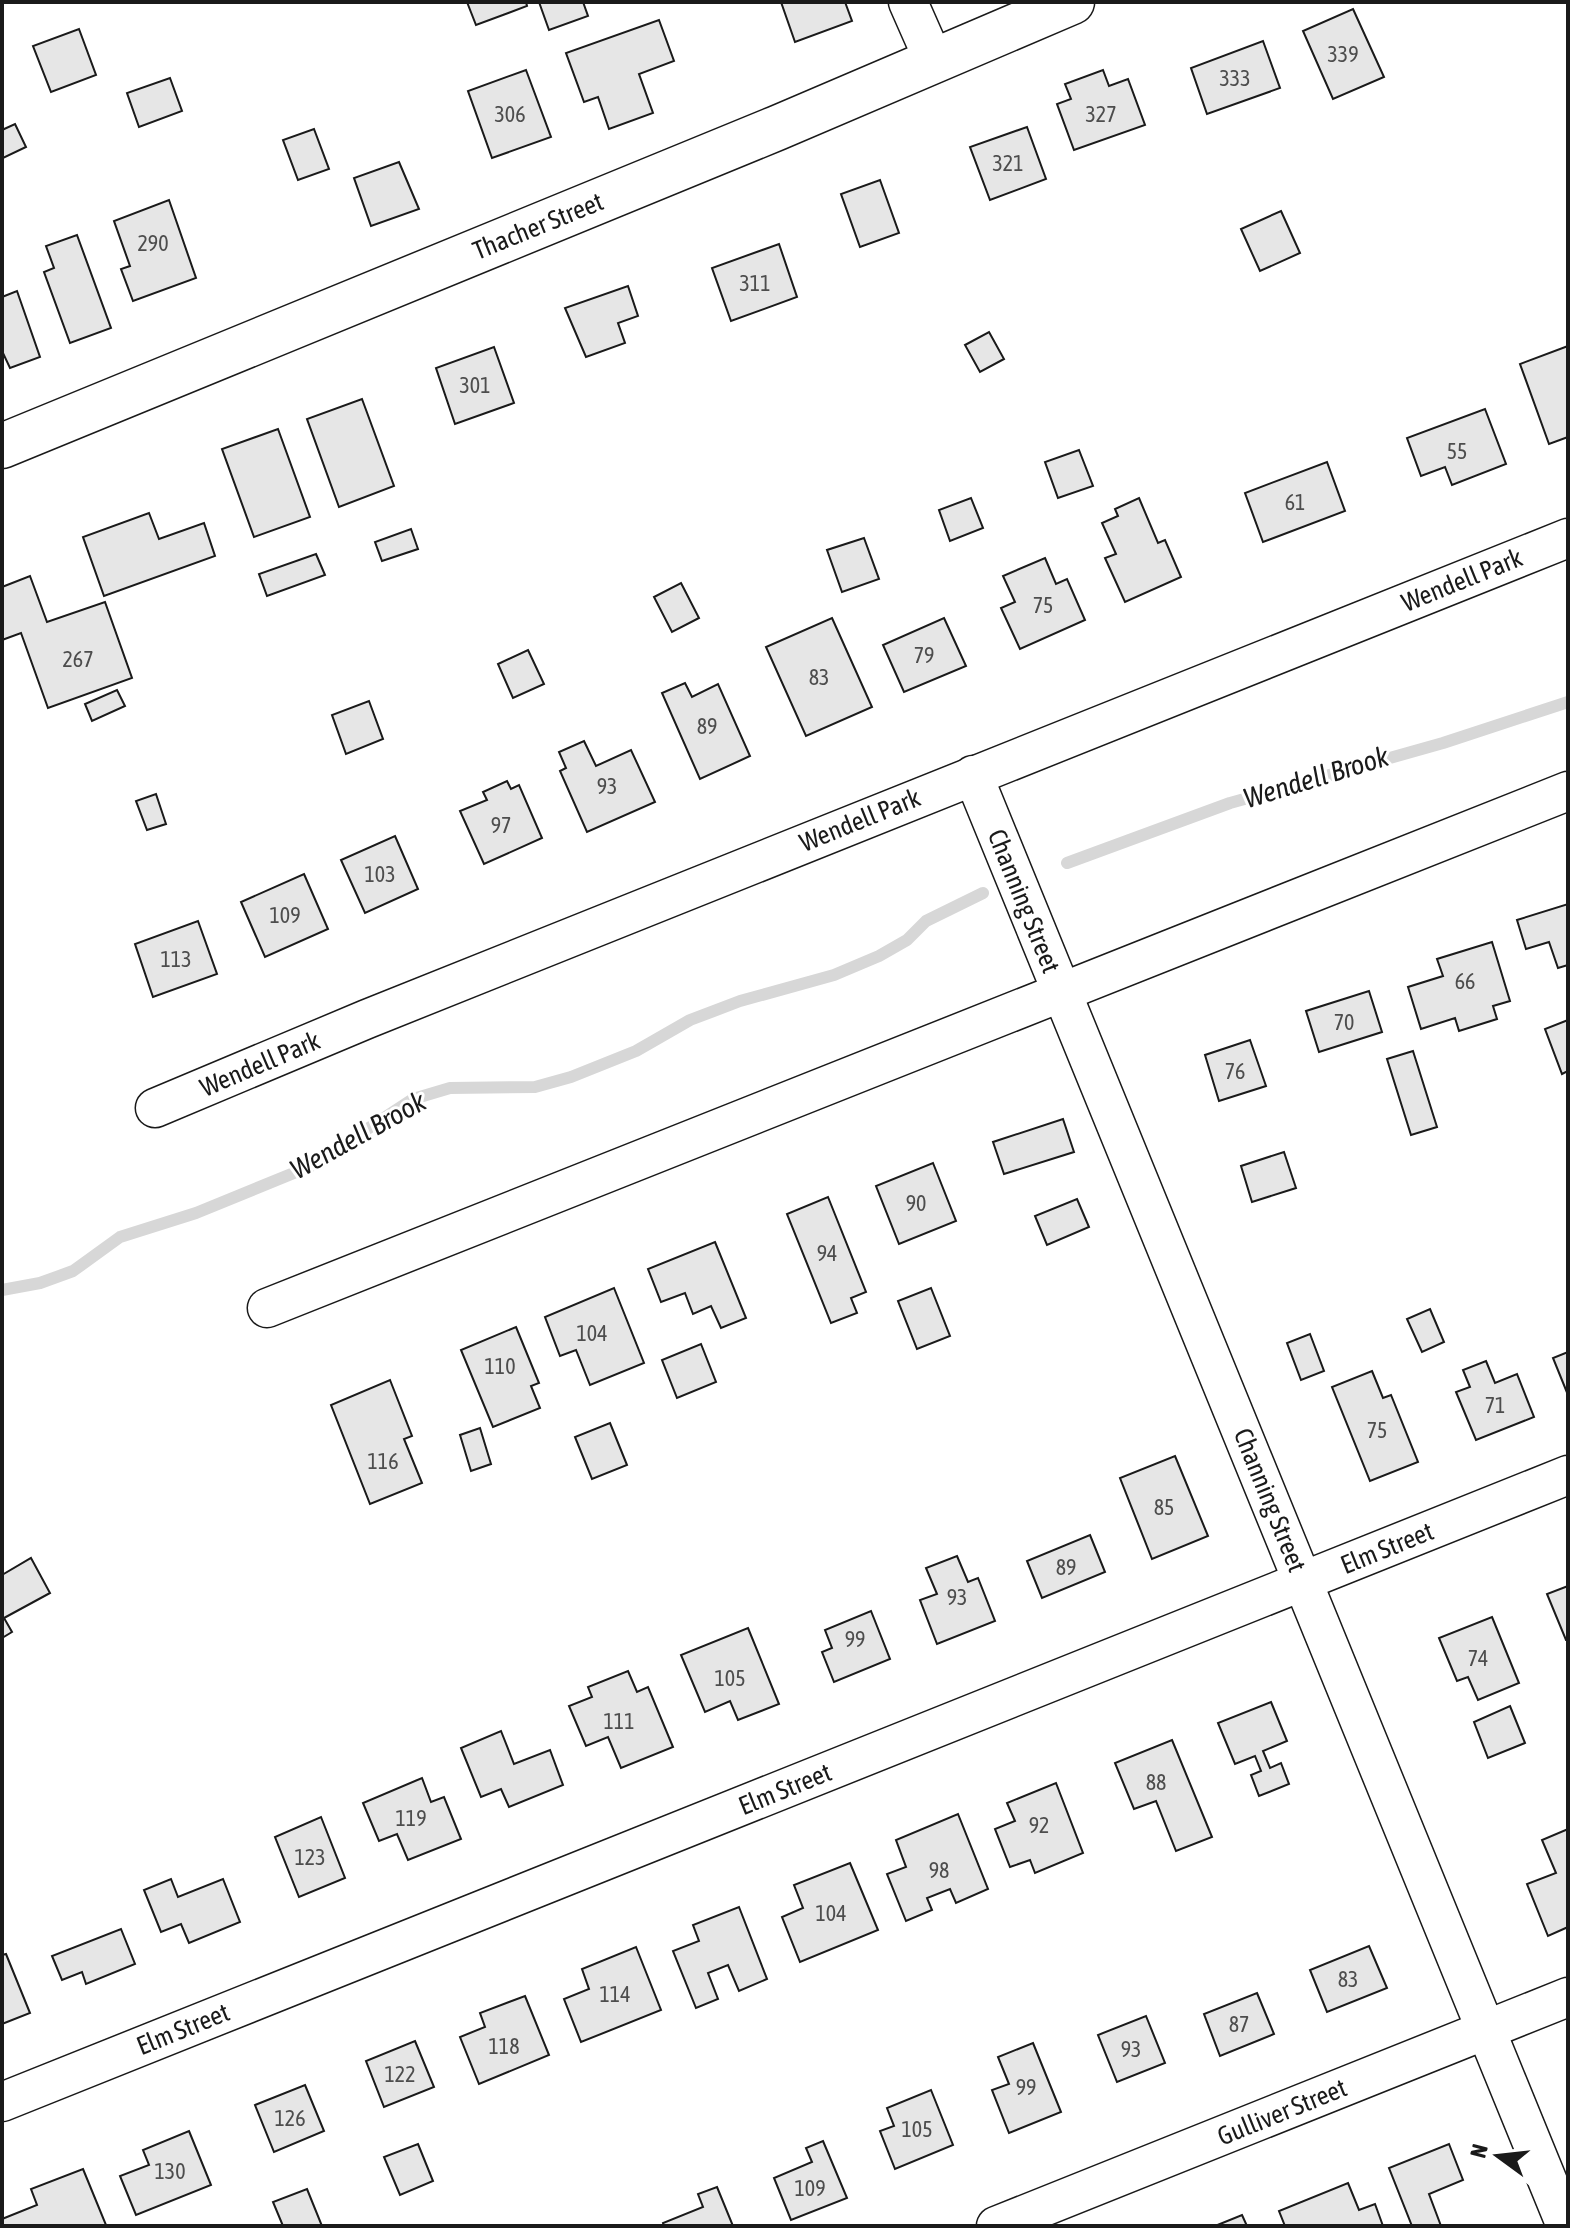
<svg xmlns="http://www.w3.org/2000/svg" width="1570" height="2228" viewBox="0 0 1570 2228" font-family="'Asap Condensed',sans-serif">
  <rect width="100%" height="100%" fill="#fff"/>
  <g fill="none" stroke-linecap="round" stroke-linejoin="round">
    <!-- stream -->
    <g stroke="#d7d7d7" stroke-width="12">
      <path d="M1067,863L1230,803L1443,743L1568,702"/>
      <path d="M2,1290L40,1283L73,1271L120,1237L196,1213L311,1166L413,1099L450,1088L535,1087L571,1077L636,1051L690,1020L740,1001L834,975L879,956L907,940L926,921L983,893"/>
    </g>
  </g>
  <!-- building -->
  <g fill="#e6e6e6" stroke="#1a1a1a" stroke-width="2">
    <path d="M467,2H526L527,6L476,25Z"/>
    <path d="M539,2H583L588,16L549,30Z"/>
    <path d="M781,2H845L852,21L795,42Z"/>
    <path d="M1353,9L1384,77L1333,99L1303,31Z"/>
    <path d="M659,20L674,61L639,74L653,113L609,129L598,97L584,102L566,53Z"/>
    <path d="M79,29L96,75L51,92L33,46Z"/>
    <path d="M1263,41L1280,88L1207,114L1191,68Z"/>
    <path d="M526,70L551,137L492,158L468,91Z"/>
    <path d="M1103,70L1109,86L1128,79L1145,125L1074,150L1057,104L1071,99L1065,84Z"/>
    <path d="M170,78L182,111L139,127L127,93Z"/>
    <path d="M15,124L26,147L3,158L2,130Z"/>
    <path d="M1027,127L1046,179L990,200L970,147Z"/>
    <path d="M314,129L329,169L298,180L283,140Z"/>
    <path d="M399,162L419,209L371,226L354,178Z"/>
    <path d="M880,180L899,233L860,247L841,194Z"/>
    <path d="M169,200L196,278L133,301L121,269L130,266L114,221Z"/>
    <path d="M1281,211L1300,253L1260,271L1241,229Z"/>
    <path d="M77,235L111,328L70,343L44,272L54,268L46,246Z"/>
    <path d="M779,244L797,297L731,321L712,268Z"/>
    <path d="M628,286L638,316L618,323L625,343L586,357L565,308Z"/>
    <path d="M17,291L40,357L10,368L2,351V297Z"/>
    <path d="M989,332L1004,359L980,372L965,345Z"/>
    <path d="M1568,346V437L1549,444L1520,364Z"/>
    <path d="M494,347L514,403L455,424L436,368Z"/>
    <path d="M362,399L394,486L339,507L307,419Z"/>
    <path d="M1485,409L1506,464L1452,485L1445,467L1421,476L1407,438Z"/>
    <path d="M278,429L310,517L254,537L222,449Z"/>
    <path d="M1079,450L1093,486L1058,498L1045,462Z"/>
    <path d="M1327,462L1345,511L1263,542L1245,493Z"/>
    <path d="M971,498L983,528L950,541L939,510Z"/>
    <path d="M1139,498L1158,543L1165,540L1181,577L1125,602L1105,558L1116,554L1102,523L1118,516L1115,509Z"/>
    <path d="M149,513L159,539L204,523L215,556L104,596L83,537Z"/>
    <path d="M411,529L418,549L382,561L375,542Z"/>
    <path d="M864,538L879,579L842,592L827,550Z"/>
    <path d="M316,554L325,575L267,596L259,574Z"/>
    <path d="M1045,558L1056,584L1067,579L1085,620L1020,649L1001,608L1015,602L1003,576Z"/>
    <path d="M30,576L47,622L105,602L132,678L48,708L21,633L2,640V587Z"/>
    <path d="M681,583L699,618L672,632L654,597Z"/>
    <path d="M832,618L872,707L806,736L766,647Z"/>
    <path d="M944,618L966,666L904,692L883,645Z"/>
    <path d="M528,650L544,684L513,698L498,664Z"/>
    <path d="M685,683L692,697L718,684L750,756L700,779L662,693Z"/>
    <path d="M117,690L125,706L92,721L85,704Z"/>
    <path d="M369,701L383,739L346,754L332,715Z"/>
    <path d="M584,741L596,766L631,750L655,802L587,832L560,771L566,768L559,752Z"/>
    <path d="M507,781L511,789L519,785L542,838L484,864L460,811L487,800L483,792Z"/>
    <path d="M156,794L166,824L147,830L136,801Z"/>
    <path d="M395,836L418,889L365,913L341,860Z"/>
    <path d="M304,874L328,929L265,957L241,902Z"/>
    <path d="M1568,904V965L1558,968L1549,942L1526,949L1517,920Z"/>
    <path d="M198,921L217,974L153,997L135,944Z"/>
    <path d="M1492,942L1510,1001L1493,1006L1497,1019L1459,1031L1455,1018L1421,1029L1408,987L1443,976L1437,959Z"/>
    <path d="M1369,991L1382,1032L1319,1052L1306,1011Z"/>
    <path d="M1568,1020V1071L1562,1074L1545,1029Z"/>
    <path d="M1250,1040L1266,1086L1219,1101L1205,1055Z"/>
    <path d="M1413,1051L1437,1127L1411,1135L1387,1059Z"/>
    <path d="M1063,1119L1074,1152L1004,1174L993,1142Z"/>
    <path d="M1284,1152L1296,1188L1252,1202L1241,1166Z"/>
    <path d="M933,1163L956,1221L899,1244L876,1186Z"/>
    <path d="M828,1197L866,1292L851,1298L857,1313L831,1323L787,1214Z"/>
    <path d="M1077,1199L1089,1227L1047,1245L1035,1216Z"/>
    <path d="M715,1242L746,1318L721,1328L711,1306L693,1314L685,1293L661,1302L648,1269Z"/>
    <path d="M614,1288L644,1363L590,1385L576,1350L560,1356L545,1317Z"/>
    <path d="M931,1288L950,1336L917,1349L898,1301Z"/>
    <path d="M1430,1309L1444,1342L1422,1352L1407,1319Z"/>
    <path d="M516,1327L539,1383L531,1386L540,1408L493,1427L461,1350Z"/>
    <path d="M1310,1334L1324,1371L1301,1380L1287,1343Z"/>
    <path d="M701,1344L716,1382L677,1398L662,1360Z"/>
    <path d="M1568,1352V1395L1553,1358Z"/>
    <path d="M1486,1361L1495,1383L1517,1374L1534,1417L1476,1440L1456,1392L1470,1387L1463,1370Z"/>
    <path d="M1372,1371L1383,1398L1391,1395L1418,1462L1370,1481L1332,1387Z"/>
    <path d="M390,1380L412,1436L404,1439L422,1483L370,1504L331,1405Z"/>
    <path d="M610,1423L627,1465L592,1479L575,1437Z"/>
    <path d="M480,1428L491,1464L471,1471L460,1435Z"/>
    <path d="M1175,1456L1208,1536L1152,1559L1120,1478Z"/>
    <path d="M1090,1535L1105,1572L1042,1598L1027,1561Z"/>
    <path d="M957,1556L968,1582L978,1578L995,1621L937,1644L920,1600L937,1594L926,1568Z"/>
    <path d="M31,1558L50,1593L4,1618L12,1632L2,1638V1575Z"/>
    <path d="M1568,1586V1640H1566L1547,1594Z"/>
    <path d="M871,1611L890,1659L834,1682L822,1652L832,1648L825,1630Z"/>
    <path d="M1492,1617L1519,1683L1478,1700L1468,1677L1457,1681L1439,1638Z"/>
    <path d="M748,1628L779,1704L738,1720L730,1701L705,1712L681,1655Z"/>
    <path d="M628,1671L637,1692L648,1687L673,1747L621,1768L608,1737L586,1746L569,1706L592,1697L588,1687Z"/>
    <path d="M1271,1702L1287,1741L1263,1751L1270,1768L1281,1763L1289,1784L1259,1796L1251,1775L1261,1771L1255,1756L1235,1764L1218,1723Z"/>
    <path d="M1510,1706L1525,1743L1488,1758L1474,1722Z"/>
    <path d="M501,1731L514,1764L550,1750L563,1785L509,1807L501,1789L481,1797L461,1748Z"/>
    <path d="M1172,1740L1212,1837L1176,1851L1156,1801L1134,1809L1115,1763Z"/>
    <path d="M422,1778L431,1802L444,1797L461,1839L408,1860L397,1834L379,1841L363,1803Z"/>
    <path d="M1056,1783L1083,1853L1035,1873L1030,1860L1010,1867L995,1829L1015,1821L1007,1803Z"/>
    <path d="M958,1814L988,1889L956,1903L950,1889L927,1898L932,1910L906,1921L887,1874L906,1867L896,1840Z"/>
    <path d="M321,1817L345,1878L299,1897L275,1837Z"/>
    <path d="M1568,1829V1927L1548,1936L1527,1884L1556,1873L1542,1840Z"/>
    <path d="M850,1863L878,1930L800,1962L782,1917L803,1908L794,1885Z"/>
    <path d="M171,1879L178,1897L223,1879L240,1922L189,1943L181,1924L161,1932L144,1890Z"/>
    <path d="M739,1907L767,1979L739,1991L728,1965L708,1973L718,1999L696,2008L673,1951L699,1941L693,1925Z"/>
    <path d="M121,1929L135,1964L86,1984L82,1972L62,1980L52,1956Z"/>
    <path d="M1369,1946L1387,1988L1327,2012L1310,1970Z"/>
    <path d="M636,1947L661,2010L581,2042L564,1999L589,1989L582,1969Z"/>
    <path d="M6,1954L30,2013L2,2024V1955Z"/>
    <path d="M1257,1993L1274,2034L1220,2056L1204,2014Z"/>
    <path d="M525,1996L549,2055L479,2084L460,2037L485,2027L480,2013Z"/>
    <path d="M1146,2016L1165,2063L1117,2082L1098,2035Z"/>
    <path d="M415,2041L434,2087L384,2107L366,2061Z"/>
    <path d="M1033,2043L1061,2112L1009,2133L992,2090L1009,2084L998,2057Z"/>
    <path d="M305,2085L324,2131L274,2152L255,2105Z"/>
    <path d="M931,2090L953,2145L895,2169L880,2131L894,2126L887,2108Z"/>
    <path d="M189,2131L211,2185L136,2215L120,2176L149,2165L143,2150Z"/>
    <path d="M823,2141L847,2198L791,2220L774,2178L812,2162L806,2148Z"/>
    <path d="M418,2144L433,2181L400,2195L384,2157Z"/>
    <path d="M1449,2144L1463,2180L1429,2194L1441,2226H1412L1389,2168Z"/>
    <path d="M83,2169L106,2225L2,2226V2219L37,2205L31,2189Z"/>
    <path d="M1348,2183L1359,2210L1375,2204L1383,2226H1285L1279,2211Z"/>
    <path d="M717,2187L733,2226H664L663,2223L703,2207L698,2194Z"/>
    <path d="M307,2189L322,2226H283L273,2202Z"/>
    <path d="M1242,2215L1247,2226H1215Z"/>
  </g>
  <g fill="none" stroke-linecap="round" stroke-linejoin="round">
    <!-- minor casing -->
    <g stroke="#1a1a1a" stroke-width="41">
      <g id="minor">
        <path d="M908,2L934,61"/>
        <path d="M973,775L1566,2226"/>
        <path d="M155,1108L367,1019L1568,538"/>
        <path d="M267,1308L1568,791"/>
        <path d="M2,2102L1568,1475"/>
        <path d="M996,2226L1568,1997"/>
      </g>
    </g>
    <!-- tertiary casing -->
    <g stroke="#1a1a1a" stroke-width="47">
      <path id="tertiary" d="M2,446L777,128L1072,2"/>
    </g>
    <!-- minor -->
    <use href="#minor" stroke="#fff" stroke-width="38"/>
    <!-- tertiary -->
    <use href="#tertiary" stroke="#fff" stroke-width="44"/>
  </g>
  <g text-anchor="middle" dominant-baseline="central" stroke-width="6" stroke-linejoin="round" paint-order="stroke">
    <!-- number labels -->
    <g font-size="22" fill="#4d4d4d">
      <text x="1343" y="54">339</text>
      <text x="1235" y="78">333</text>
      <text x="510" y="114">306</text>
      <text x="1101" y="114">327</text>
      <text x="1008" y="163">321</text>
      <text x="153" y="243">290</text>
      <text x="755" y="283">311</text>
      <text x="475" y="385">301</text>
      <text x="1457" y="451">55</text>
      <text x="1295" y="502">61</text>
      <text x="1043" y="605">75</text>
      <text x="924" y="655">79</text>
      <text x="78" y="659">267</text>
      <text x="819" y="677">83</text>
      <text x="707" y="726">89</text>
      <text x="607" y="786">93</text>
      <text x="501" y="825">97</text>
      <text x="380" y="874">103</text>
      <text x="285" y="915">109</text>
      <text x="176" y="959">113</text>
      <text x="1465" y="981">66</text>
      <text x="1344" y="1022">70</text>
      <text x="1235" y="1071">76</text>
      <text x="916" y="1203">90</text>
      <text x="827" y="1253">94</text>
      <text x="592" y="1333">104</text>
      <text x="500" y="1366">110</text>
      <text x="1495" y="1405">71</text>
      <text x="1377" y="1430">75</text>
      <text x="383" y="1461">116</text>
      <text x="1164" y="1507">85</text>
      <text x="1066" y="1567">89</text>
      <text x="957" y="1597">93</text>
      <text x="855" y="1639">99</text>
      <text x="1478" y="1658">74</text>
      <text x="730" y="1678">105</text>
      <text x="619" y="1721">111</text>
      <text x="1156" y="1782">88</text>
      <text x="411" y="1818">119</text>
      <text x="1039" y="1825">92</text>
      <text x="310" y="1857">123</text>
      <text x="939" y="1870">98</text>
      <text x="831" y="1913">104</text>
      <text x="1348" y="1979">83</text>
      <text x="615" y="1994">114</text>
      <text x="1239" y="2024">87</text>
      <text x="504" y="2046">118</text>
      <text x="1131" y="2049">93</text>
      <text x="400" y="2074">122</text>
      <text x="1026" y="2087">99</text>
      <text x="290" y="2118">126</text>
      <text x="917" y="2129">105</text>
      <text x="170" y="2171">130</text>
      <text x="810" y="2188">109</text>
    </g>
    <!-- street labels -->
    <g font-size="26" fill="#1a1a1a" stroke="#fff">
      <text transform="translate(538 226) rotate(-22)">Thacher Street</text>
      <text transform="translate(1462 580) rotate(-22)">Wendell Park</text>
      <text transform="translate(860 820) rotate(-22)">Wendell Park</text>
      <text transform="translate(1024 901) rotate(68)">Channing Street</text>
      <text transform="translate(260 1064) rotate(-23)">Wendell Park</text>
      <text transform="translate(1270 1500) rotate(68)">Channing Street</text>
      <text transform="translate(1387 1548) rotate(-22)">Elm Street</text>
      <text transform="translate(785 1789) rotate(-22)">Elm Street</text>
      <text transform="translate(183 2029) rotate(-22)">Elm Street</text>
      <text transform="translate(1282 2112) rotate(-22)">Gulliver Street</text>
    </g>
    <!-- water labels -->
    <g font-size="28" font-style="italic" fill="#1a1a1a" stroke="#fff">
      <text transform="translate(1316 777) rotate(-17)">Wendell Brook</text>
      <text transform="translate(358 1135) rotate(-29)">Wendell Brook</text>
    </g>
  </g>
  <!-- border -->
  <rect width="1570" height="2228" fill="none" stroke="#1a1a1a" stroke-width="8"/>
  <!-- north arrow -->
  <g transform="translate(1498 2156) rotate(285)" stroke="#ffffff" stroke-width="6" paint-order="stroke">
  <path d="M0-6L14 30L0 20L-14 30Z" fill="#1a1a1a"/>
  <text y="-12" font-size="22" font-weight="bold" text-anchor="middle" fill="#1a1a1a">N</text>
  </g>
</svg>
